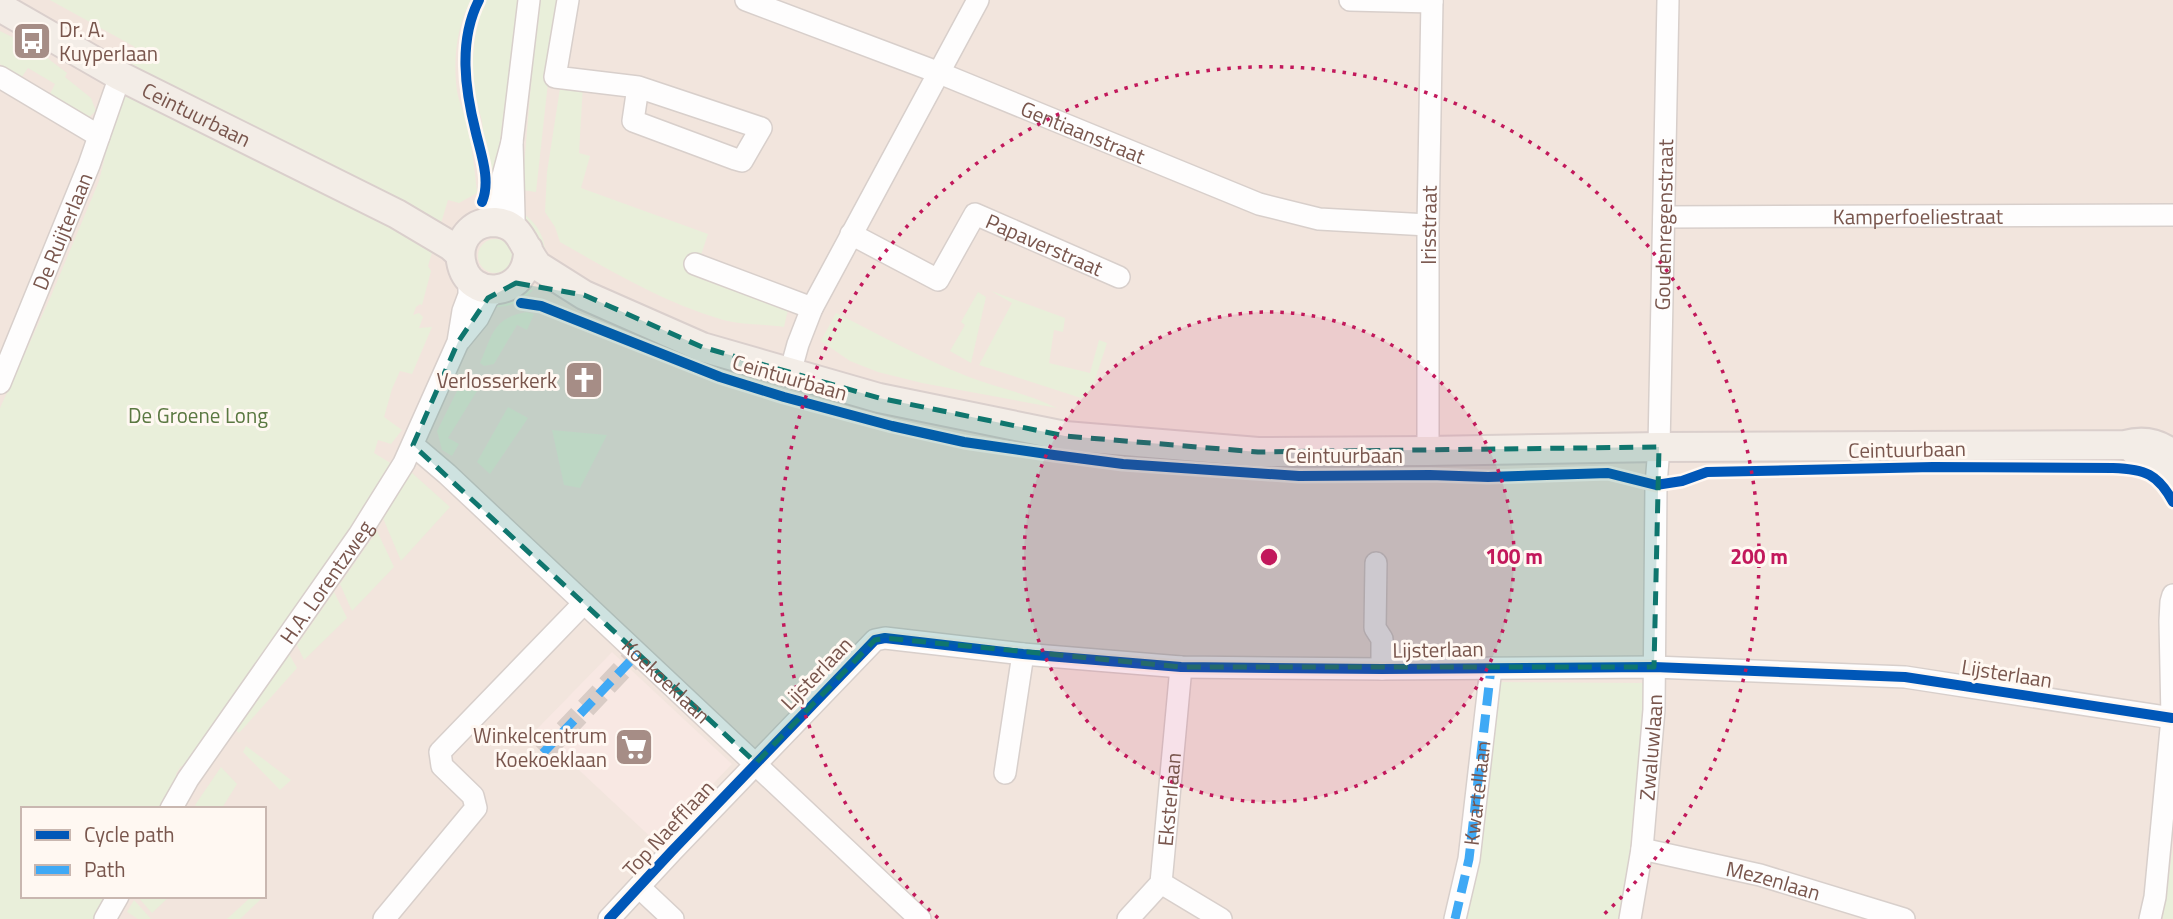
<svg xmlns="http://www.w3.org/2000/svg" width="2173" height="919" viewBox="0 0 2173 919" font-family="'Titillium Web',sans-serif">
  <rect width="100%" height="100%" fill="#f9f4ef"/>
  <!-- residential -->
  <path fill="#f2e5dd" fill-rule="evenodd" d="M0,0H2173V919H0ZM23,809H264V896H23Z"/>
  <!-- commercial -->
  <path fill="#f8e8e3" d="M612,652L732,764L657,843L536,730Z"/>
  <!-- green -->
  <g fill="#e9efda">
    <path d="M50,0H471C456,27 453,61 457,91C459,103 465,115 468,128C472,149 475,171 477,193L459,203L448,200L428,266L431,271L422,305L420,304L416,307L413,315L419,313L423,317L419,328L432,327L412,374L400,371L392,389L384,417L402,430L391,444L378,440L374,453L392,464L346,544L186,768L181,766L176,774L179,779L160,809H23V896H107L93,919H0V408L51,296L99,181L106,152L102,149L117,113L135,47Z"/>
    <path d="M483,0H519L494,185L489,184L482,121L474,91L472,68L475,37Z"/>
    <path d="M538,0H557L536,192L522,190Z"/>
    <path d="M0,31L16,39L12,47L28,56L34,48L67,73L65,77L91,98L96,111L87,119L49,96L55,84L28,68L21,78L0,64Z"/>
    <path d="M561,82L583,84L579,153L590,156L581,188L708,234L694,276L788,310L784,327C764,324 740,325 720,319C663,302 611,271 560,242L555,227L545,212L547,172Z"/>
    <path d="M523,213C540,226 547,241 545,263L526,230Z"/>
    <circle cx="495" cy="256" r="17"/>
    <path d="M522,289L533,290C520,303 508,308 491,307Z"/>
    <path d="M991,291L1065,318L1063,332L1054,330L1049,363L1090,373L1099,340L1107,343L1092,389L1087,396L1081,398L979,365L1012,303Z"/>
    <path d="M978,292L986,297L971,363L950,351L965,325L961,322Z"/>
    <path d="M526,312L534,314L527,330L517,325L494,364L484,366L480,363C492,336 493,318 526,312Z"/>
    <path d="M836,313C880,335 923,359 969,377C998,388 1029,394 1057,408L922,383L878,372L850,361L821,341Z"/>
    <path d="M485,378L448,438L459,444L452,456L442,450L437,431L462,381Z"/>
    <path d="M508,407L528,418L490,474L477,462Z"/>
    <path d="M552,430L607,435L580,488L564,485Z"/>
    <path d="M411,472L450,507L401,561L383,518Z"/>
    <path d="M377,531L394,567L352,611L340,584Z"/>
    <path d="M334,592L347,618L304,660L297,645Z"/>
    <path d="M289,654L297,668L239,733L235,730Z"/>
    <path d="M1494,682L1647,683L1638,840L1622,919H1465Z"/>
    <path d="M246,746L291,780L280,790L243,752Z"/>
    <path d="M221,767L237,784L222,808L199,809L195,805Z"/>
    <path d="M2173,847V919H2163V917Z"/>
    <path d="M137,896H170L152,913Z"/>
    <path d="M252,896H260V900L240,919H227Z"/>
    <path d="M134,900L151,919H138L127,912Z"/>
  </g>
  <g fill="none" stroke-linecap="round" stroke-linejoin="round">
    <!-- minor-tunnel -->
    <path stroke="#d9ccc6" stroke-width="21" stroke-dasharray="21 10" stroke-linecap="butt" d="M543,753L637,654"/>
    <!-- minor casing -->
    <g stroke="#d8cfcb" stroke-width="24">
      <g id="minor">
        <path d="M568,0L555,77L638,87L761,128L742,161L735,159L633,121L638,87"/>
        <path id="s1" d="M746,0L937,72L1259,204L1319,219L1428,225"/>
        <path d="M1350,0L1432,2"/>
        <path d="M0,77L99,136"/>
        <path d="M512,142L529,0"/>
        <path id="s2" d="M1664,217L2173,215"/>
        <path d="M488,222L492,217L512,142L514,215V223L518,232"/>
        <path id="s3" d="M851,234L938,280L975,214L1119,277"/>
        <path d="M695,264L812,308"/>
        <path d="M460,340L478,318L488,298L498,290"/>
        <path d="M790,373L798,344L812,308L978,0"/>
        <path id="s4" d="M0,383L89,165L120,76"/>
        <path id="s5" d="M413,445L447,474L920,919"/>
        <path id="s6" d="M1428,451V225L1432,0"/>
        <path d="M1376,563L1375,628L1382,639V669"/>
        <path d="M1005,773L1023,654"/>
        <path id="s7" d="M171,809L188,779L359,535L404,463L458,342L463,311L469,295V278"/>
        <path id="s8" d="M1642,849L1760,875L1904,919"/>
        <path d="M1161,883L1221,919"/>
        <path d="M639,887L673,919"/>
        <path d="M105,919L118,896"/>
        <path d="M384,919L476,808L473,796L442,766L440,752L584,603"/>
        <path d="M609,919L672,851L875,640L885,638L1023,654L1181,667L1382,669L1654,667L1905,677L2172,718"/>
        <path id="s9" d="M1128,919L1161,883L1181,667"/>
        <path id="s10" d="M1455,919L1469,859L1491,668"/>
        <path id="s11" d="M1630,919L1642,849L1654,710L1656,485L1659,447L1668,0"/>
        <path d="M2150,919L2155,897L2172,718L2170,621L2171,602L2173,595"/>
      </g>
    </g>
    <!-- major casing -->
    <g stroke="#dacfcc" stroke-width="32">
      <g id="major">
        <path id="s12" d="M0,7L120,76L397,214L451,246L460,254"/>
        <path d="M528,249C530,297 468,304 461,261C459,249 462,239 470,231C477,224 486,222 495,222C523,224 523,249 538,266L584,295L702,347L879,398L1065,436L1258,452L1428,451L1659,447L2125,445C2143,440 2159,443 2173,455"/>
        <path d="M2134,450L2161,470L2173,484"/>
      </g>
    </g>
    <!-- minor -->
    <use href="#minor" stroke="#fefdfd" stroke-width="21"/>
    <!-- major -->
    <use href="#major" stroke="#f3ede7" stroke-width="28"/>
    <!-- quiet -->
    <g stroke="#3fa9f5" stroke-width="9" stroke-dasharray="18 9" stroke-linecap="butt">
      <path d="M543,753L637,654"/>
      <path d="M1455,919L1469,859L1491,668"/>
    </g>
    <!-- cycleway casing -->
    <g stroke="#fff8f2" stroke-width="15">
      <g id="cycleway">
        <path d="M479,0C458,41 465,90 476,133C481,154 491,181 482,202"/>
        <path d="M521,303L541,306L720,377L784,397L892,426L964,442L1054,455L1123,464L1299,476L1430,475L1488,477L1608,473L1656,485L1682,481L1707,472L1933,467L2113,468C2145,469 2158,474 2173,502"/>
        <path d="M609,919L672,851L875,640L885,638L1023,654L1181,667L1382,669L1654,667L1905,677L2172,718"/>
      </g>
    </g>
    <!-- cycleway -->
    <use href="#cycleway" stroke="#0057b8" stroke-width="10"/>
  </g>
  <!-- marked area -->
  <path fill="#0f766e" fill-opacity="0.2" stroke="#0f766e" stroke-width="5" stroke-dasharray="14 9" stroke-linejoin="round" d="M516,283L584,295L702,347L879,398L1065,436L1258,452L1659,447L1654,667H1181L885,638L875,640L756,763L413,445L458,342L488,298Z"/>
  <!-- distance rings -->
  <circle cx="1269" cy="557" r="245" fill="#c2185b" fill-opacity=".12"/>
  <g fill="none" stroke="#c2185b" stroke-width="3.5" stroke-dasharray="3.5 7">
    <circle cx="1269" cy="557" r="245"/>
    <path d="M938 918A490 490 0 1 1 1600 918"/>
  </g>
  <!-- icons -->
  <defs>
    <g id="bus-square" transform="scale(2.0125)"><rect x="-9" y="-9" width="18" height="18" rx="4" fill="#a68d86" stroke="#fff8f2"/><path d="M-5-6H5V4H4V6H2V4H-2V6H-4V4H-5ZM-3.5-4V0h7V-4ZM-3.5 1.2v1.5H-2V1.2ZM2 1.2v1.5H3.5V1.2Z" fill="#fff"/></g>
    <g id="church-square" transform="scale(2.0125)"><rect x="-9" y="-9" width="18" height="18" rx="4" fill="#a68d86" stroke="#fff8f2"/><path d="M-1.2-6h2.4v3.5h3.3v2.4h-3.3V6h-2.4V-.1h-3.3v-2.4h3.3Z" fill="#fff"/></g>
    <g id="supermarket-square" transform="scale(2.0125)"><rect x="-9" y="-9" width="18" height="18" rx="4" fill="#a68d86" stroke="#fff8f2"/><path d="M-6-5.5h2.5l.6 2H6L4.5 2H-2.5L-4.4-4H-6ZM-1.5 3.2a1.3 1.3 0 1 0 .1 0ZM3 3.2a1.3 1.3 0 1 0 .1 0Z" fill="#fff"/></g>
  </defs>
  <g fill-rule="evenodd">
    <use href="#bus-square" x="32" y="41"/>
    <use href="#church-square" x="584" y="380"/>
    <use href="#supermarket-square" x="634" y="747"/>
  </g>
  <g text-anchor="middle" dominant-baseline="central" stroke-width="6" stroke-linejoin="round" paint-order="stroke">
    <!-- poi labels -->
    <g font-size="21" fill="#79564d" stroke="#fff8f2" text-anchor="end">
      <text x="59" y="29" text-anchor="start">Dr. A.<tspan x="59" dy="24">Kuyperlaan</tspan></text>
      <text x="557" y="380">Verlosserkerk</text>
      <text x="607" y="735">Winkelcentrum<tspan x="607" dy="24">Koekoeklaan</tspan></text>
    </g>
    <!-- street labels -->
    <g font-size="21" fill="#79564d" stroke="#fff8f2">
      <text stroke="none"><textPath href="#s12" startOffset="224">Ceintuurbaan</textPath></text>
      <text stroke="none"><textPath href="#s1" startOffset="362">Gentiaanstraat</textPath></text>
      <text stroke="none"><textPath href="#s2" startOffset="254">Kamperfoeliestraat</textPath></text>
      <text stroke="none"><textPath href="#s11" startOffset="696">Goudenregenstraat</textPath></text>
      <text stroke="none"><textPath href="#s6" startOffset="226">Irisstraat</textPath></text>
      <text stroke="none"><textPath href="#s4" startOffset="164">De Ruijterlaan</textPath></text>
      <text stroke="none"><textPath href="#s3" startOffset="250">Papaverstraat</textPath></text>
      <text transform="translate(790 377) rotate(16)">Ceintuurbaan</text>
      <text transform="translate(1907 449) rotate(-1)">Ceintuurbaan</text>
      <text x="1344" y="455">Ceintuurbaan</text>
      <text stroke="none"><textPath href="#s7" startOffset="275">H.A. Lorentzweg</textPath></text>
      <text transform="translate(1438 649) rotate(-1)">Lijsterlaan</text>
      <text transform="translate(816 673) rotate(-46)">Lijsterlaan</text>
      <text transform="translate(2007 673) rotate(9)">Lijsterlaan</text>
      <text stroke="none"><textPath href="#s5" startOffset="346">Koekoeklaan</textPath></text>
      <text stroke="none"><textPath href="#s11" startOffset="173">Zwaluwlaan</textPath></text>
      <text stroke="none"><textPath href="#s10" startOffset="128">Kwartellaan</textPath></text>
      <text stroke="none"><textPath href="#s9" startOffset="133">Eksterlaan</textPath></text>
      <text transform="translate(668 828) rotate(-47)">Top Naefflaan</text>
      <text stroke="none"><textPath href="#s8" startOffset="135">Mezenlaan</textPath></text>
    </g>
    <!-- park labels -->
    <g font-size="21" fill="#5a7841" stroke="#fff8f2">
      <text x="198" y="415">De Groene Long</text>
    </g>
  </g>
  <circle cx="1269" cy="557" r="10" fill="#c2185b" stroke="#fff8f2" stroke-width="3.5"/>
  <g font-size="21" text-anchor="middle" font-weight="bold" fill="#c2185b" stroke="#fff8f2" stroke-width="6" stroke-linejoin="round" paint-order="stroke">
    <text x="1514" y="564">100 m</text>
    <text x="1759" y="564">200 m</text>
  </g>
  <!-- legend -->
  <rect x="21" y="807" width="245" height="91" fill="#fff8f2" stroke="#c9b7b0" stroke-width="2"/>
  <rect x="35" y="830" width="35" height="10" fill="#0057b8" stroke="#c9b7b0" stroke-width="2"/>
  <text x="84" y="842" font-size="21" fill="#79564d">Cycle path</text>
  <rect x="35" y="865" width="35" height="10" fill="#3fa9f5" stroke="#c9b7b0" stroke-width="2"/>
  <text x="84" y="877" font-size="21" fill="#79564d">Path</text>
</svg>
